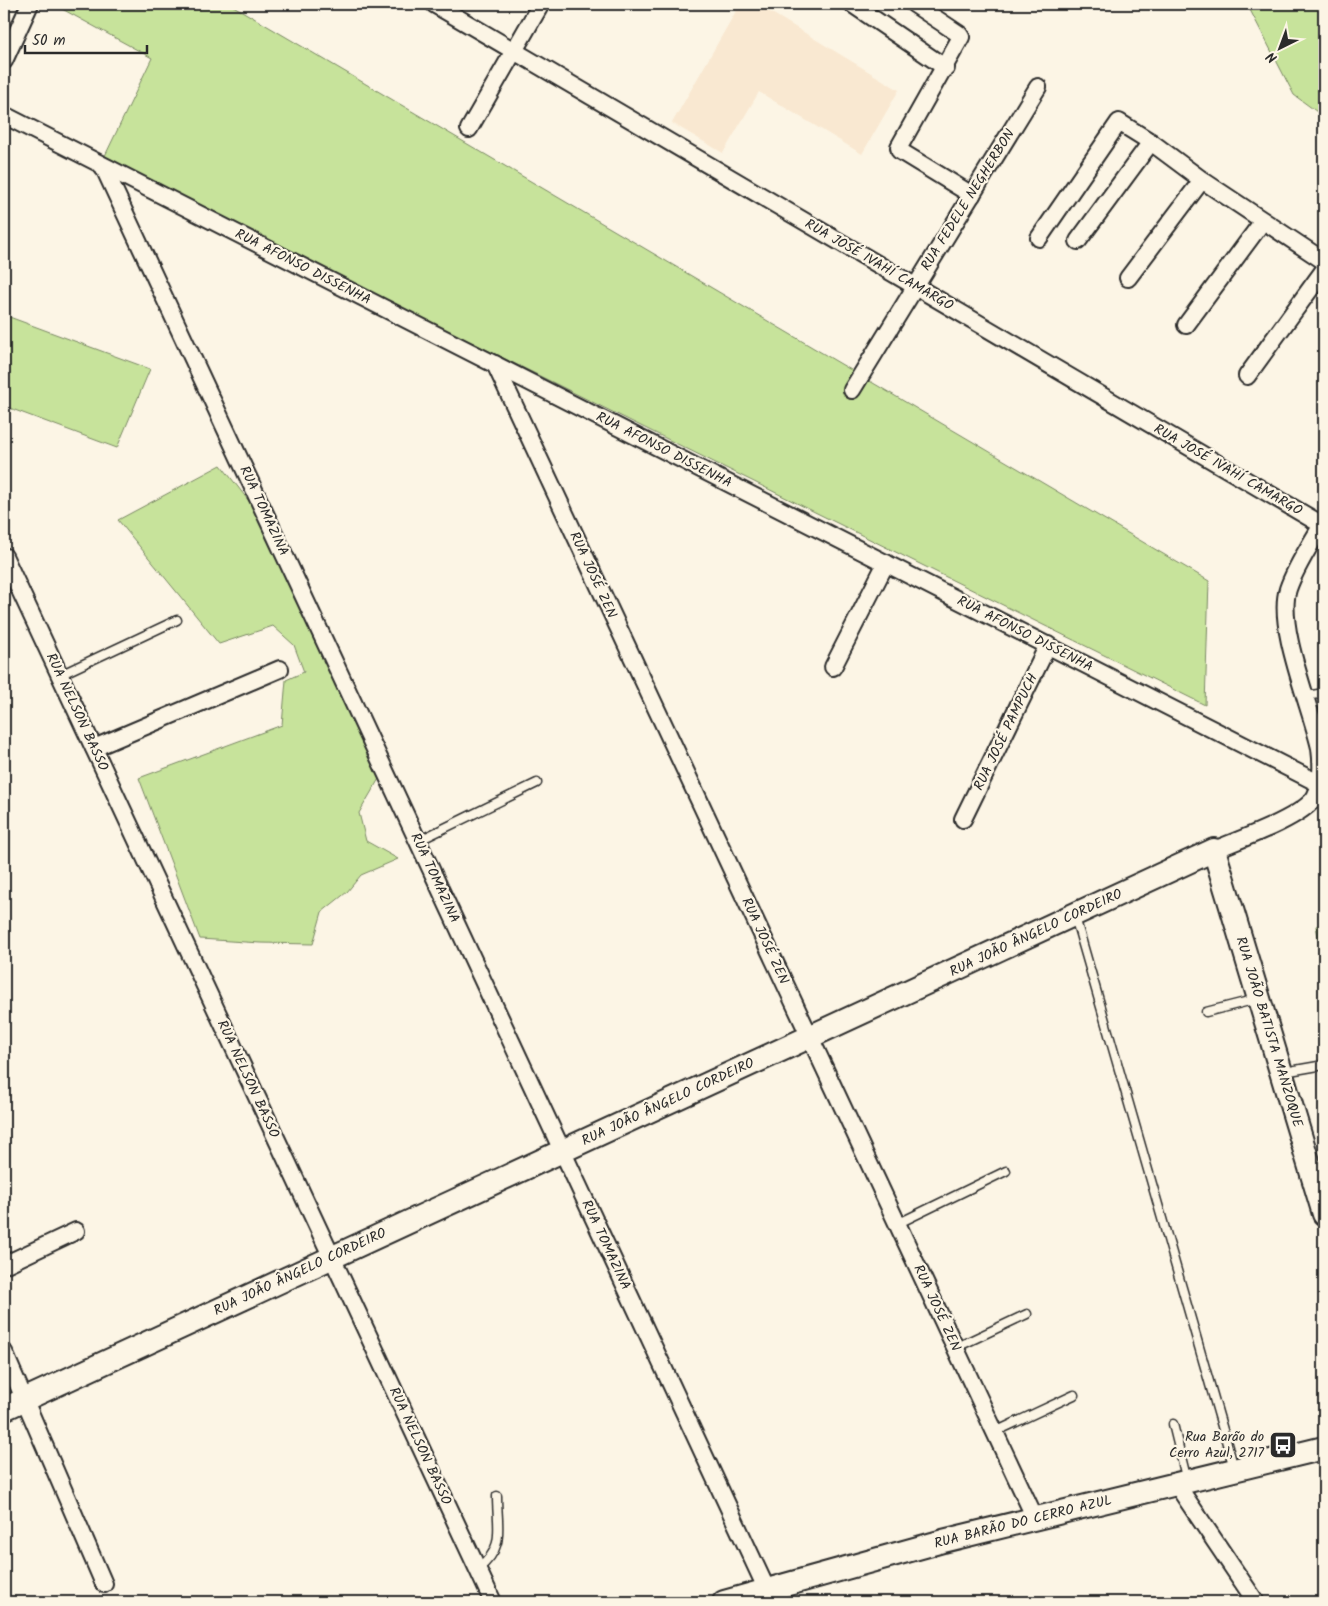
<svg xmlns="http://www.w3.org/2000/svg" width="1328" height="1606" viewBox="0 0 1328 1606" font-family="Kalam,sans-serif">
  <rect width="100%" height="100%" fill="#fcf5e5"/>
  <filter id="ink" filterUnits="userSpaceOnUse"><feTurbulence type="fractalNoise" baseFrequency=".02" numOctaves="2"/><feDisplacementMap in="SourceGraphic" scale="10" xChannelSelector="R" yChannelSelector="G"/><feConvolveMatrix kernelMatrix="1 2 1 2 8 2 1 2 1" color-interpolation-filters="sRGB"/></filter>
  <g filter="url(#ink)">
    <!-- built -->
    <path fill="#f9e8d1" d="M740,4H757L899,90L862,154L759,92L723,153L672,123Z"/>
    <!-- green -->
    <g fill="#c7e39b" stroke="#798763">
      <path d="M53,4H230L1209,581L1205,705L103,160L152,58Z"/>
      <path d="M1247,4H1324V117L1294,95Z"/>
      <path d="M4,315L150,369L117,448L4,406Z"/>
      <path d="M221,465L258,513L380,777L359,813L366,841L398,859L361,875L347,892L322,912L313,944L260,943L200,939L139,778L282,725L286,680L304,672L294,645L273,626L219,644L118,520Z"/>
      <path d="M1324,923V967L1316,926Z"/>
    </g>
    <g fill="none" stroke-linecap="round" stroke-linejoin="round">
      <!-- lane casing -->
      <g stroke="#2b2b2b" stroke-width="11">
        <g id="lane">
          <path d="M60,675L177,620"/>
          <path d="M1306,696L1324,693"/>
          <path d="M418,841L537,783"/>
          <path d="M1075,917L1234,1468"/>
          <path d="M1206,1012L1257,999"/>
          <path d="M1284,1072L1324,1065"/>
          <path d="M897,1224L1006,1171"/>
          <path d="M955,1348L1027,1314"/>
          <path d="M1173,1424L1187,1481"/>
          <path d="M995,1432L1074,1395"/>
          <path d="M478,1569C506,1547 497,1529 497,1496"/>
        </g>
      </g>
      <!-- street casing -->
      <g stroke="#2b2b2b" stroke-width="20">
        <g id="street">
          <path d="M434,4L1324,526"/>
          <path d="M852,4L946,68"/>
          <path d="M914,4L959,34L961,37L899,147L900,151L972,195"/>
          <path d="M4,61L30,4"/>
          <path d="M4,115L1324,786"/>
          <path d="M469,129L541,4"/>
          <path d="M103,166L767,1590"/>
          <path d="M1039,238L1119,122L1151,142L1202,180L1324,261"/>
          <path d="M1078,241L1151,142"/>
          <path d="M1128,278L1202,180"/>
          <path d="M1186,325L1263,221"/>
          <path d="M495,364L1035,1518"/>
          <path d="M1247,376L1324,270"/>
          <path d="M852,390L1038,87"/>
          <path d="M4,556L493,1602"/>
          <path d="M833,667L886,563"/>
          <path d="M94,748L280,669"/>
          <path d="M963,819L1048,645"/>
          <path d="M1214,850C1238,840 1302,818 1315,797C1323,783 1322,764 1320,748C1311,707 1276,626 1288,589C1296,565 1312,543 1324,521"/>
          <path d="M4,1265L76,1231"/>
          <path d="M4,1352L104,1584"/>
          <path d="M1177,1485L1256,1602"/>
        </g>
      </g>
      <!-- secondary casing -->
      <g stroke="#2b2b2b" stroke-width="26">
        <g id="secondary">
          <path d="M4,1409L1214,850L1324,1214"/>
          <path d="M724,1602L943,1541L1324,1448"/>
        </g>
      </g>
      <!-- lane -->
      <use href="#lane" stroke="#fcf5e5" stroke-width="8"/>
      <!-- street -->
      <use href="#street" stroke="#fcf5e5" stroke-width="16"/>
      <!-- secondary -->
      <use href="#secondary" stroke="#fcf5e5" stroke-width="22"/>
    </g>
  </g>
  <!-- icons -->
  <defs>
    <g id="bus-square" transform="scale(1.4375)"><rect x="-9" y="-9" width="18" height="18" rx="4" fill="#2b2b2b" stroke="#fcf5e5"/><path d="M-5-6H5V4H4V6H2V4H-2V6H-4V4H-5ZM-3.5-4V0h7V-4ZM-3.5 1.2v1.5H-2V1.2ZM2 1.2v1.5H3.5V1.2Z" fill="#fff"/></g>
  </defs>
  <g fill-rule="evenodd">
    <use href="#bus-square" x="1283" y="1445"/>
  </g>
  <g text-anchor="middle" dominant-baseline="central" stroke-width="4.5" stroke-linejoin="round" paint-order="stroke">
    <!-- street labels -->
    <g font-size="14" fill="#2b2b2b" stroke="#fcf5e5">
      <text transform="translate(968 200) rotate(-58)">RUA FEDELE NEGHERBON</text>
      <text transform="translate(879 265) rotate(30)">RUA JOSÉ IVAHÍ CAMARGO</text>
      <text transform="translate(303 267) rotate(27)">RUA AFONSO DISSENHA</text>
      <text transform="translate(664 450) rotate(27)">RUA AFONSO DISSENHA</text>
      <text transform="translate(1228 470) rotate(30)">RUA JOSÉ IVAHÍ CAMARGO</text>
      <text transform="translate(264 511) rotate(65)">RUA TOMAZINA</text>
      <text transform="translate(593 575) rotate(65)">RUA JOSÉ ZEN</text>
      <text transform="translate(1025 634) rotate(27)">RUA AFONSO DISSENHA</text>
      <text transform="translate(77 712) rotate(65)">RUA NELSON BASSO</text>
      <text transform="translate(1006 732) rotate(-64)">RUA JOSÉ PAMPUCH</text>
      <text transform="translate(435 878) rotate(65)">RUA TOMAZINA</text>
      <text transform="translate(1036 933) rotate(-25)">RUA JOÃO ÂNGELO CORDEIRO</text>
      <text transform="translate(765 941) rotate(65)">RUA JOSÉ ZEN</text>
      <text transform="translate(1269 1032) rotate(73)">RUA JOÃO BATISTA MANZOQUE</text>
      <text transform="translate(248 1079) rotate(65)">RUA NELSON BASSO</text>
      <text transform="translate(668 1102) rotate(-25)">RUA JOÃO ÂNGELO CORDEIRO</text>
      <text transform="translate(606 1245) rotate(65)">RUA TOMAZINA</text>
      <text transform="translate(300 1272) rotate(-25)">RUA JOÃO ÂNGELO CORDEIRO</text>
      <text transform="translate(937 1308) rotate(65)">RUA JOSÉ ZEN</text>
      <text transform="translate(420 1446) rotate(65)">RUA NELSON BASSO</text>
      <text transform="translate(1023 1522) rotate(-14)">RUA BARÃO DO CERRO AZUL</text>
    </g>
    <!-- poi labels -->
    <g font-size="14" fill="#2b2b2b" stroke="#fcf5e5" text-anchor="end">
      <text x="1264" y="1437">Rua Barão do<tspan x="1264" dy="16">Cerro Azul, 2717</tspan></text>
    </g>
  </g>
  <!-- margin -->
  <rect width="1328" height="1606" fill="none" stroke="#fcf5e5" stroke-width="20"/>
  <rect x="10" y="10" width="1308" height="1586" fill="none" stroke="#2b2b2b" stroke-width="2" filter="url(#ink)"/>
  <!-- north arrow -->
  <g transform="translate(1280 48) rotate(222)" stroke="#fcf5e5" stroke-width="4" paint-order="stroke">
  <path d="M0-4L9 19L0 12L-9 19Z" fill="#2b2b2b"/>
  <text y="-8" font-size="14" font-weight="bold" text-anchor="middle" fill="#2b2b2b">N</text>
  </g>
  <!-- scale -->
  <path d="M25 45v8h122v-8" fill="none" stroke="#2b2b2b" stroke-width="2.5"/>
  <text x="32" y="45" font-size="15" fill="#2b2b2b" stroke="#fcf5e5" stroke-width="4" paint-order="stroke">50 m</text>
</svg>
